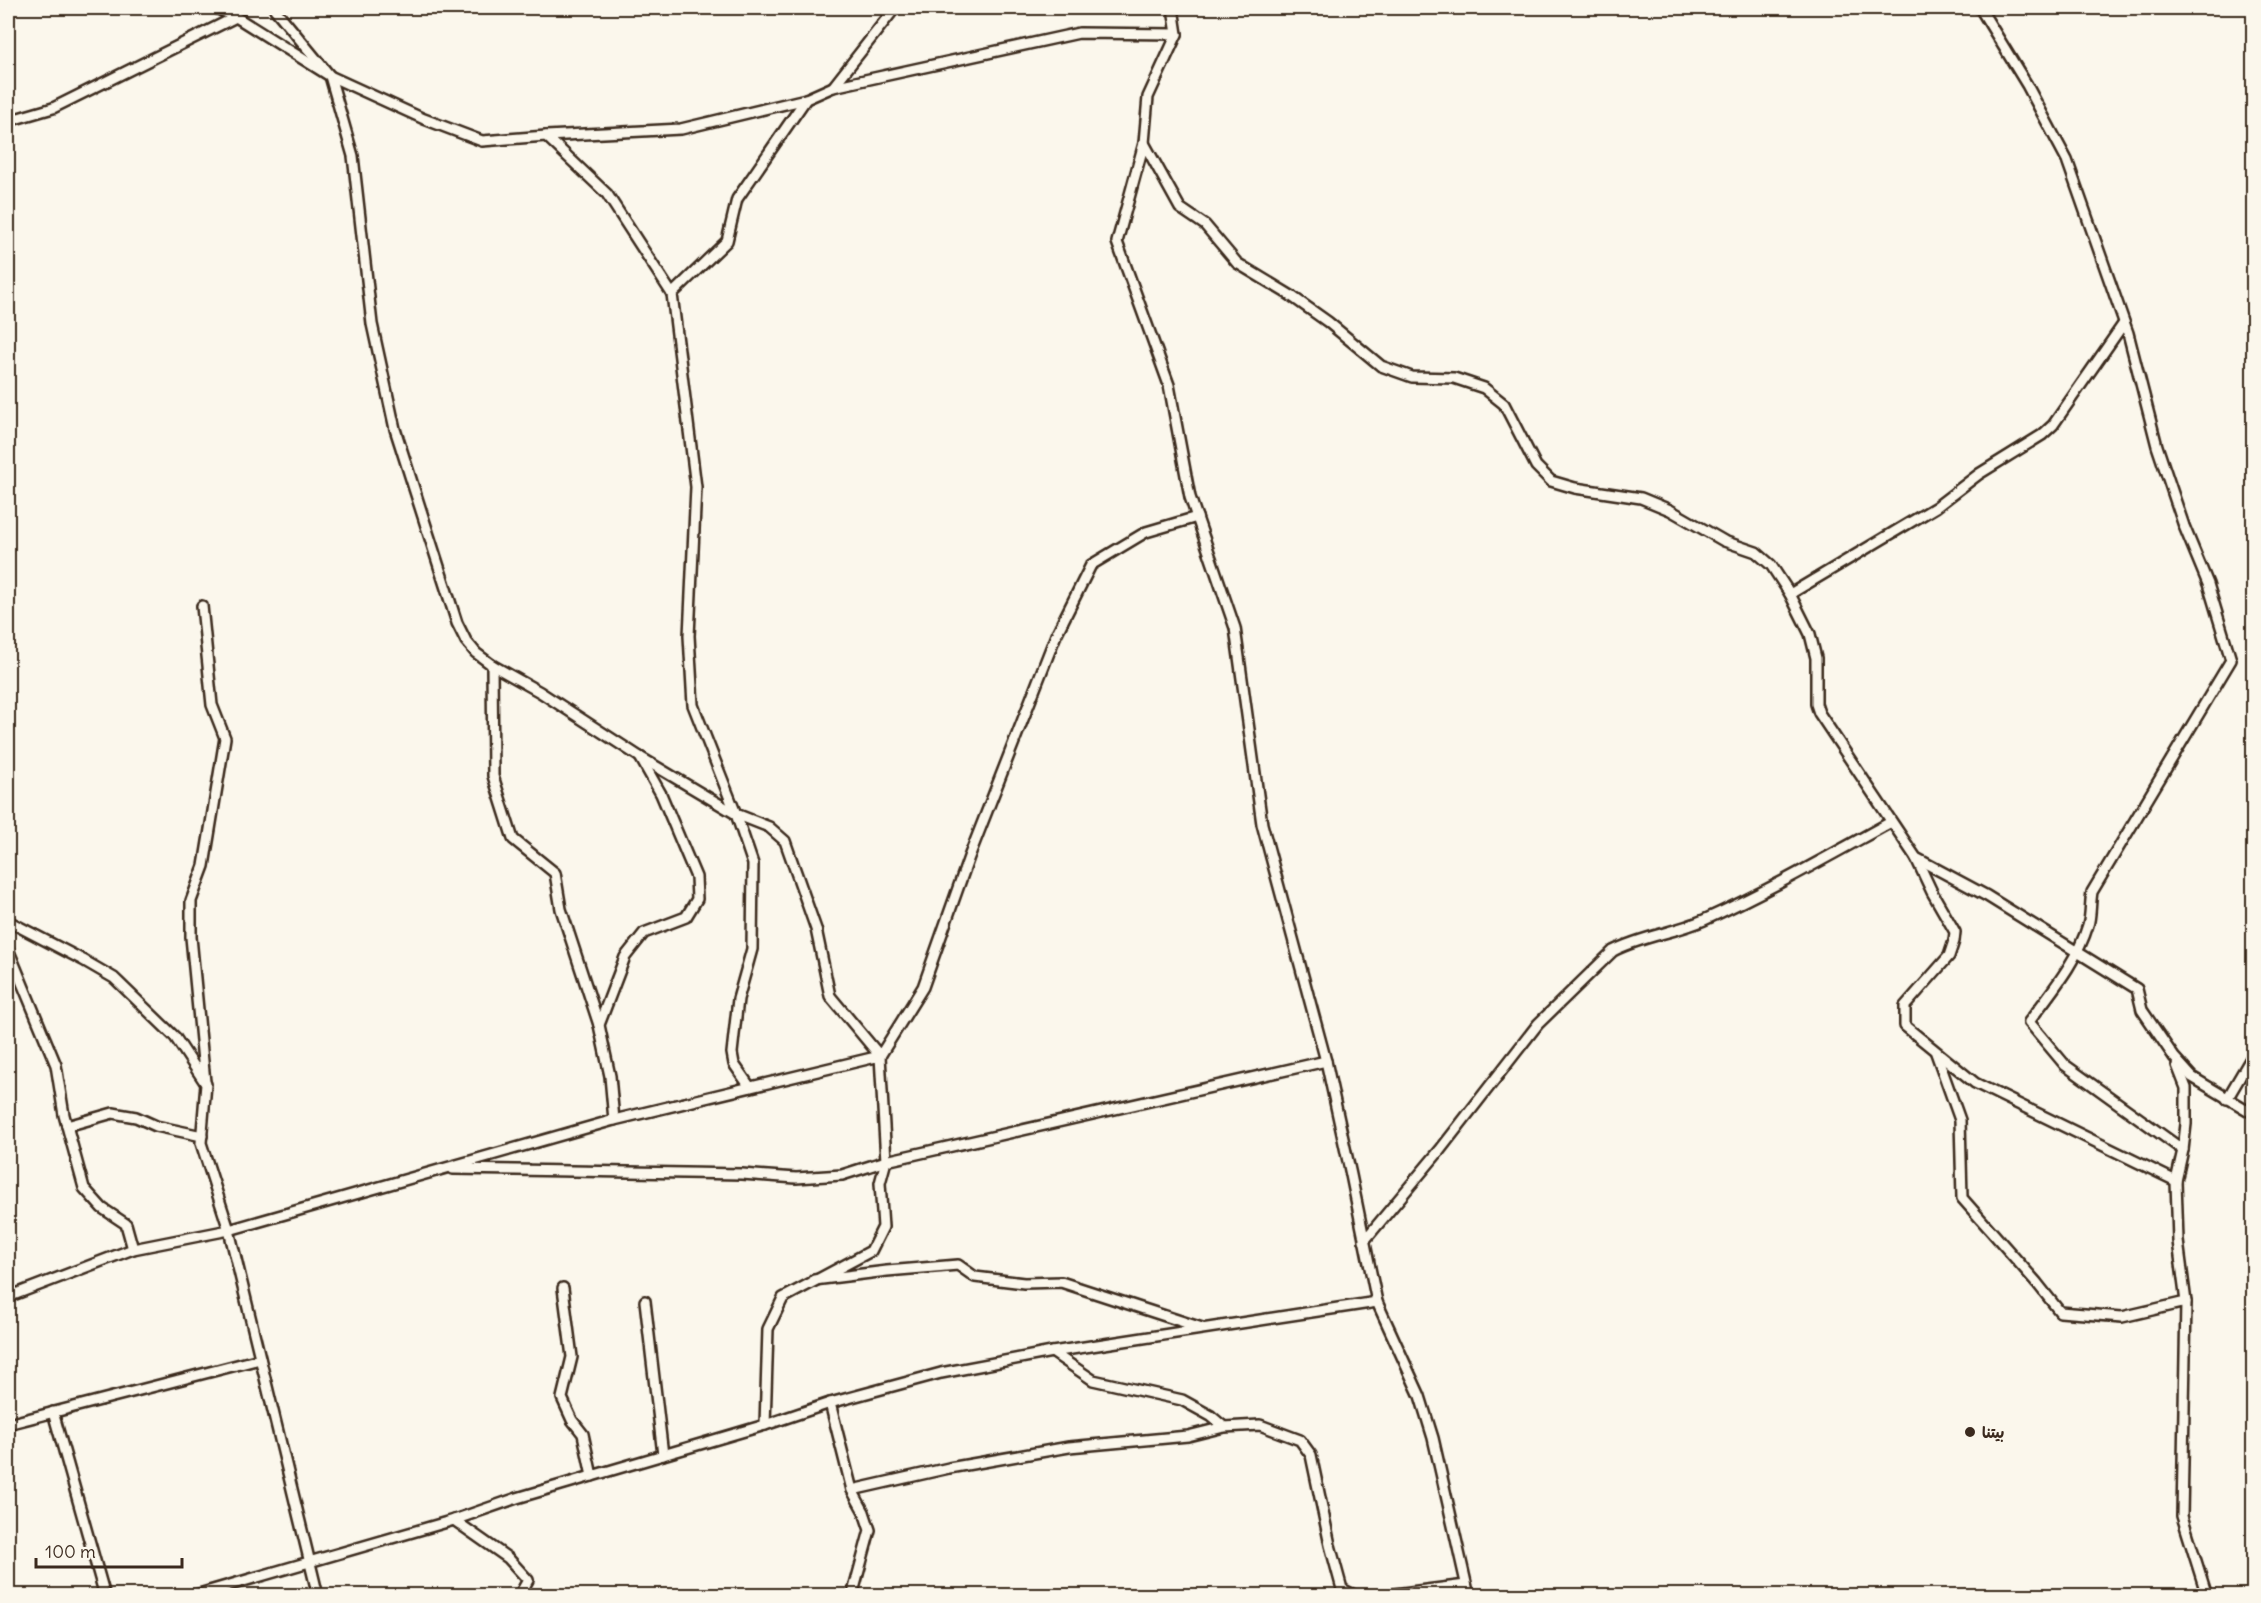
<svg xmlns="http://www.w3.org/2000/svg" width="2261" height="1603" viewBox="0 0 2261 1603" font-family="Delius,'Playpen Sans Arabic',sans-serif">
  <rect width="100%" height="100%" fill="#fbf7ec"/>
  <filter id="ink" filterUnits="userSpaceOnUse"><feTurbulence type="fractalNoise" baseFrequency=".0167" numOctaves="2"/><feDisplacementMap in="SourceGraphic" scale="12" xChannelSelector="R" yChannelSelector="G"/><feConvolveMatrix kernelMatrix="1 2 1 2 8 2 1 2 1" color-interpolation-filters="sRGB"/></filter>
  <g filter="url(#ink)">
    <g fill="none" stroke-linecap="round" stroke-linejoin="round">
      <!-- street casing -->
      <g stroke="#3b2a1e" stroke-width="14">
        <g id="street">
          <path d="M216,8L236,17L330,76L424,119L482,141L546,136L607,194L672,294"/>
          <path d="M274,8L330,76L353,156L372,324L395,429L457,623L466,641L476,653L492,665L540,692L640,757L736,814L769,827L785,841L816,929L830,996L880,1056L923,987L969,857L1056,635L1091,565L1146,532L1197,517"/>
          <path d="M1173,8L1177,34L1148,97L1144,143L1117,242L1169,385L1190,497L1235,628L1262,824L1326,1061L1351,1175L1377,1302L1420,1396L1433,1438L1469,1596"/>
          <path d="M1980,8L2027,85L2067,160L2128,333L2157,446L2184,526L2208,584L2231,660L2092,892C2090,903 2091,916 2088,925C2077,962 2051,992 2029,1022L2065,1065L2183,1150L2176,1181L2178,1241L2186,1302L2182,1516L2207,1596"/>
          <path d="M833,87L895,8"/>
          <path d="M8,121L53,108L236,17"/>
          <path d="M546,136L681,129L806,99"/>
          <path d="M1144,143L1180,208L1205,225L1237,263L1290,295L1328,322L1381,366L1412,377L1454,378L1484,388L1504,404L1536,466L1551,481L1575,488L1641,498L1670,510L1724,541L1756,552L1771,565L1790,594L1810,634L1816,658V704L1819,713L1916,858L1987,896L2137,989L2142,1010L2174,1057L2192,1077L2254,1114"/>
          <path d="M1790,594L1936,507L1979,474L2042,435L2053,425L2124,323"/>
          <path d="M202,606L212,705L225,738L204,866L191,901V937L205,1082"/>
          <path d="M492,665L493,776L513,839L555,873L561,909L599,1025"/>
          <path d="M1916,858L1932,892L1955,932L1954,941L1949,956L1905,1006V1026L1975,1083L2176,1181"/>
          <path d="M8,921L83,960L114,978L175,1037L206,1084L201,1143L229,1230L318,1596"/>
          <path d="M8,949L56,1065L64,1115L84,1188L102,1208L126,1224L133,1249"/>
          <path d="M1936,1053L1960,1120L1962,1198L2037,1283L2060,1312L2122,1317L2186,1302"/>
          <path d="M2177,1065L2186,1088V1124L2183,1150"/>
          <path d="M750,1087L734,1064L732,1053L738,999L752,949L753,864L736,814L693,705L689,636L696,487L672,294L727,241L737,199L806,99L833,87L1079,33L1177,34"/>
          <path d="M2227,1099L2254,1053"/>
          <path d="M614,1120L610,1076L599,1025L625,957L644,933L686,917L697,899L696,877L661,794L640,757"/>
          <path d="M67,1126L113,1113L136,1117L156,1126L202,1136"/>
          <path d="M453,1169L742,1174L796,1178L842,1175L886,1161"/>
          <path d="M1364,1241L1440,1150L1538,1024L1613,951C1642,936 1674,933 1704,920C1768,891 1829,856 1891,822"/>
          <path d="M814,1280L887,1271L958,1265L975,1277L1024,1283L1061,1282L1202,1328"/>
          <path d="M563,1288L572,1357L562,1398L572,1420L583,1434L592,1476"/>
          <path d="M8,1297L133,1249L229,1230L614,1120L880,1056L886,1161L1326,1061"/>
          <path d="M645,1301L663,1455"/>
          <path d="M1052,1352L1093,1380L1182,1400L1211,1416L1224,1427L1260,1425L1300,1440L1311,1455L1330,1545L1342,1589L1356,1596"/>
          <path d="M830,1403L852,1490L864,1512L870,1530L854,1589L855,1596"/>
          <path d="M53,1412L105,1596"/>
          <path d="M8,1424L260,1359"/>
          <path d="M765,1425L768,1329L783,1298L871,1251L883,1227L880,1183L886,1161"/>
          <path d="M852,1490L949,1468L1069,1447L1188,1436L1224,1427"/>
          <path d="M454,1520L508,1558L528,1580L519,1596"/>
          <path d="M192,1596L454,1520L517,1498L765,1425L830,1403L941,1373L1052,1352L1377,1302"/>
          <path d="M1378,1596L1466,1585"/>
        </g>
      </g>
      <!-- street -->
      <use href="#street" stroke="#fbf7ec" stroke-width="9"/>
    </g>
  </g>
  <!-- markers -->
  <circle fill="#3b2a1e" stroke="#fbf7ec" stroke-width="2" cx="1970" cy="1432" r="6"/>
  <g text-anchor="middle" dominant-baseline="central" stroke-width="6" stroke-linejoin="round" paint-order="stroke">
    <!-- poi labels -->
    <g font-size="15" font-weight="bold" fill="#3b2a1e" stroke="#fbf7ec" text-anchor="start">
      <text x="1982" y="1432">بيتنا</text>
    </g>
  </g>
  <!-- margin -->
  <rect width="2261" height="1603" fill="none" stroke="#fbf7ec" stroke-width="30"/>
  <rect x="15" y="15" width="2231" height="1573" fill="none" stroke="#3b2a1e" stroke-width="2" filter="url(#ink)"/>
  <!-- scale -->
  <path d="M36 1558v9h146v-9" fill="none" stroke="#3b2a1e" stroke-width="3"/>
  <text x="45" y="1558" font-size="18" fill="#3b2a1e" stroke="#fbf7ec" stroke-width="4.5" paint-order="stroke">100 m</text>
</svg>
